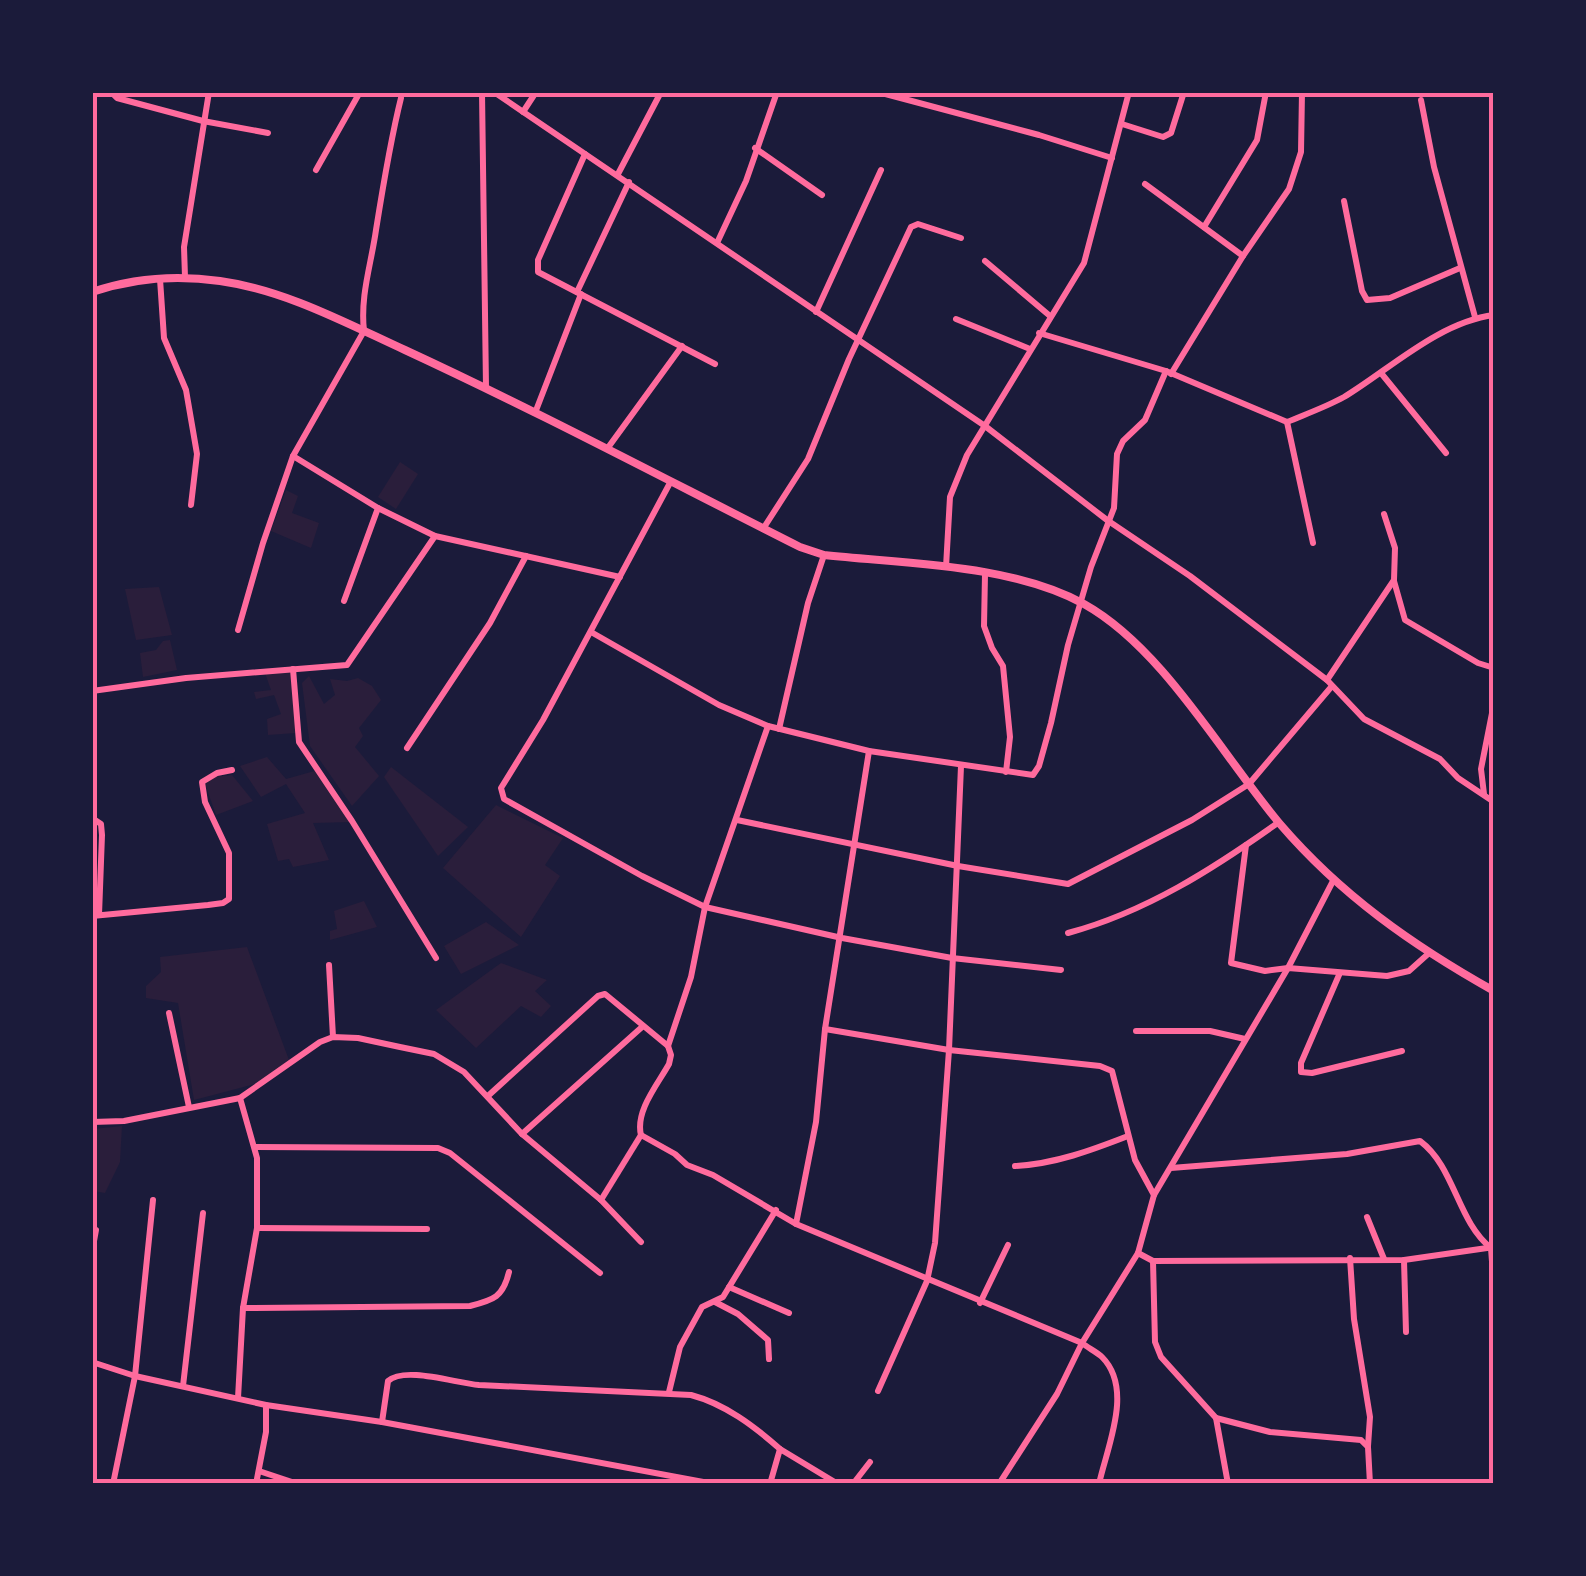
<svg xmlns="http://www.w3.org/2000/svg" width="1586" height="1576" viewBox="0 0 1586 1576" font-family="'Asap Condensed',sans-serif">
  <rect width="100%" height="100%" fill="#1b1b3a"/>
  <!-- green -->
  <g fill="#2a1e3b">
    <path d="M400,462L418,474L396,509L378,497Z"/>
    <path d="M286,490L298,496L292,513L319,523L311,548L271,531Z"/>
    <path d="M159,587L172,635L136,640L125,589Z"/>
    <path d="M170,640L177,670L143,677L140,653L156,650L163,641Z"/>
    <path d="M291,672L296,733L268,735L267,719L281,714L274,695L256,699L254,692L271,690L265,673Z"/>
    <path d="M309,676L324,704L335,695L330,679L347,681L358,678L372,686L381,700L359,728L363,736L355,747L379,776L352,806L310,746L302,683Z"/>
    <path d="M267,757L286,779L318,770L352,822L313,823L329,860L293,867L289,859L278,861L267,824L305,813L286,784L261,797L240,766Z"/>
    <path d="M391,767L468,827L438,856L384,777Z"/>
    <path d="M232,775L253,801L216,815L205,784L213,777Z"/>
    <path d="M496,805L563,838L545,865L560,876L521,937L443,868Z"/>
    <path d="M364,901L377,927L330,940V931L337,929L334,911Z"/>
    <path d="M486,922L519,945L461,974L444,946Z"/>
    <path d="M247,947L289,1060L255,1084L194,1100L178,1003L146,998V986L161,972L160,957Z"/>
    <path d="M501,963L547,980L535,991L551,1006L541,1017L521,1006L476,1048L436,1010Z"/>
    <path d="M122,1126L120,1162L105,1193L93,1191V1129Z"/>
  </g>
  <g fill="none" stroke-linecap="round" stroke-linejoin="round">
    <!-- minor -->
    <g stroke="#ff6b9d" stroke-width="6">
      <path d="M111,92L117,98L203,121L268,133"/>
      <path d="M482,92L486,387"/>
      <path d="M494,92L985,426L1107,520L1190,576L1327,680L1364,719L1440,759L1458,778L1494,802"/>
      <path d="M878,92L1039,135L1112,158"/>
      <path d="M1421,100L1434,167L1475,317"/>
      <path d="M523,112L536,92"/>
      <path d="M1122,124L1163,137L1171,133L1184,92"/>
      <path d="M755,148L822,195"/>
      <path d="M585,154L538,260V272L715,364"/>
      <path d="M316,170L360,92"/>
      <path d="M618,174L661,92"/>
      <path d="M1145,184L1243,256"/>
      <path d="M1344,201L1362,291L1367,300L1390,298L1460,268"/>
      <path d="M1204,227L1257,140L1266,92"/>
      <path d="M717,243L746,181L777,92"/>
      <path d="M985,261L1050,316"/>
      <path d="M185,277L184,247L209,92"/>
      <path d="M160,279L164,338L186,390L197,454L191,505"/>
      <path d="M577,292L629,182"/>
      <path d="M816,312L881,170"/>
      <path d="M956,319L1030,349"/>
      <path d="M1039,333L1166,371L1287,422C1306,414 1326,407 1344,397C1390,369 1439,322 1494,315"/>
      <path d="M1381,373L1446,453"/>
      <path d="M1171,374L1243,256L1289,189L1301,152L1302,92"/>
      <path d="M535,413L581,294"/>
      <path d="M1287,422L1313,543"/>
      <path d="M607,449L682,346"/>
      <path d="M293,456L378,508L435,536L620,577"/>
      <path d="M671,481L543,720L501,788L504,799L642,876L705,907L842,938L952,958L1061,970"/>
      <path d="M763,529L808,459L849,359L911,227L918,224L961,238"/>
      <path d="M946,567L950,497L967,455L1084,263L1129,92"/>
      <path d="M985,574L984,626L992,648L1003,666L1010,737L1006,772"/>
      <path d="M1394,581L1405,620L1478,663L1494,668"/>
      <path d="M344,601L378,508"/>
      <path d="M238,630L263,543L293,456L364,331C360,296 371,265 376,230C383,186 390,142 401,98"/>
      <path d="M591,632L719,705L768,726L869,751L1033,775L1039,766L1051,723L1068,645L1091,567L1114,508L1117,454L1123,441L1145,420L1166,371"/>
      <path d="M293,669L299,742L352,821L436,958"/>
      <path d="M1327,680L1394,580L1395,548L1384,514"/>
      <path d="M92,691L186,678L347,665L435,536"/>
      <path d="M768,726L705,907L691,977L668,1046L671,1055L669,1064C658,1084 635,1111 641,1135L675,1154L687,1165L713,1175L796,1224L1082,1343C1088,1348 1097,1352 1102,1357C1134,1389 1107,1447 1099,1484"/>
      <path d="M779,729L808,603L824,555"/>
      <path d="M407,748L490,623L526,556"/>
      <path d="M1484,794L1481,769L1494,703"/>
      <path d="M92,818L101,824L102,835L99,915"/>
      <path d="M737,820L958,866L1068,884L1192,820L1249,784L1332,686"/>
      <path d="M1246,845L1231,963L1265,971L1288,968L1387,976L1409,971L1428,954"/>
      <path d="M92,916L208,905L223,903L229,899V853L205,802L202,782L217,773L232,770"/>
      <path d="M1068,933C1146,912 1213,869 1279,822"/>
      <path d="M329,965L333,1037"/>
      <path d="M1339,975L1301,1063V1072L1312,1073L1402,1051"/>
      <path d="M169,1013L189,1107"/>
      <path d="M825,1029L949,1050L1100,1066L1112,1071L1135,1160L1154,1195"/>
      <path d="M1136,1031H1210L1245,1039"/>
      <path d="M489,1095L598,996L605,994L668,1046"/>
      <path d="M240,1098L257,1158V1228L243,1308L470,1306C494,1300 503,1297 509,1272"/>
      <path d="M92,1122L124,1121L240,1098L320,1042L333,1037L358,1038L400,1047L434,1054L464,1072L522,1134L601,1200L641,1242"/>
      <path d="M522,1134L642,1027"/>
      <path d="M256,1147L438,1148L450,1153L600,1273"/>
      <path d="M1015,1166C1055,1164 1092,1150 1128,1136"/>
      <path d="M1171,1168L1347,1154L1420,1141C1455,1167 1457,1221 1491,1248L1494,1289"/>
      <path d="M601,1200L641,1135"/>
      <path d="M1367,1217L1384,1259"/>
      <path d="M796,1224L816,1122L825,1029L869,751"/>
      <path d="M257,1228L427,1229"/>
      <path d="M92,1252L96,1230"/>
      <path d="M1138,1253L1153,1261L1404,1260L1494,1247"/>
      <path d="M1350,1258L1354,1319L1370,1417L1368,1446"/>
      <path d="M1404,1260L1406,1332"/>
      <path d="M1153,1261L1155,1342L1161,1357L1216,1418L1228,1484"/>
      <path d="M729,1287L789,1313"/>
      <path d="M715,1302L738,1314L768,1340L769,1359"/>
      <path d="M980,1303L1008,1245"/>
      <path d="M92,1362L135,1376L266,1405L382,1422L714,1484"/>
      <path d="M183,1386L203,1213"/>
      <path d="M878,1391L927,1281L935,1243L949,1050L961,766"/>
      <path d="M669,1392L680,1347L702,1307L723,1297L776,1210"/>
      <path d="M238,1398L243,1308"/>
      <path d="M1216,1418L1270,1432L1361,1440L1368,1447L1370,1484"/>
      <path d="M382,1422L388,1381C405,1366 455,1383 479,1385L691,1395C725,1404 754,1426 780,1449"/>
      <path d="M259,1471L298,1484"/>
      <path d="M113,1484L135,1376L153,1200"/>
      <path d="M256,1484L266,1432V1405"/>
      <path d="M770,1484L780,1449L838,1484"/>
      <path d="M853,1484L870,1462"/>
      <path d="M999,1484L1057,1394L1082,1343L1138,1253L1154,1195L1288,968L1333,881"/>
    </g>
    <!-- tertiary -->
    <path stroke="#ff6b9d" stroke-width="8" d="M92,292C133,278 178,275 220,281C285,290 346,323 405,350C539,412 669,481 800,547L824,555C906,564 1011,564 1084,604C1163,648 1222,755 1280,824C1341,895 1412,945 1494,991"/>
  </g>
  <!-- border -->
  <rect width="1586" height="1576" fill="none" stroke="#1b1b3a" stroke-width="190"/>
  <rect x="95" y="95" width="1396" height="1386" fill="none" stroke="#ff6b9d" stroke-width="4"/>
</svg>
